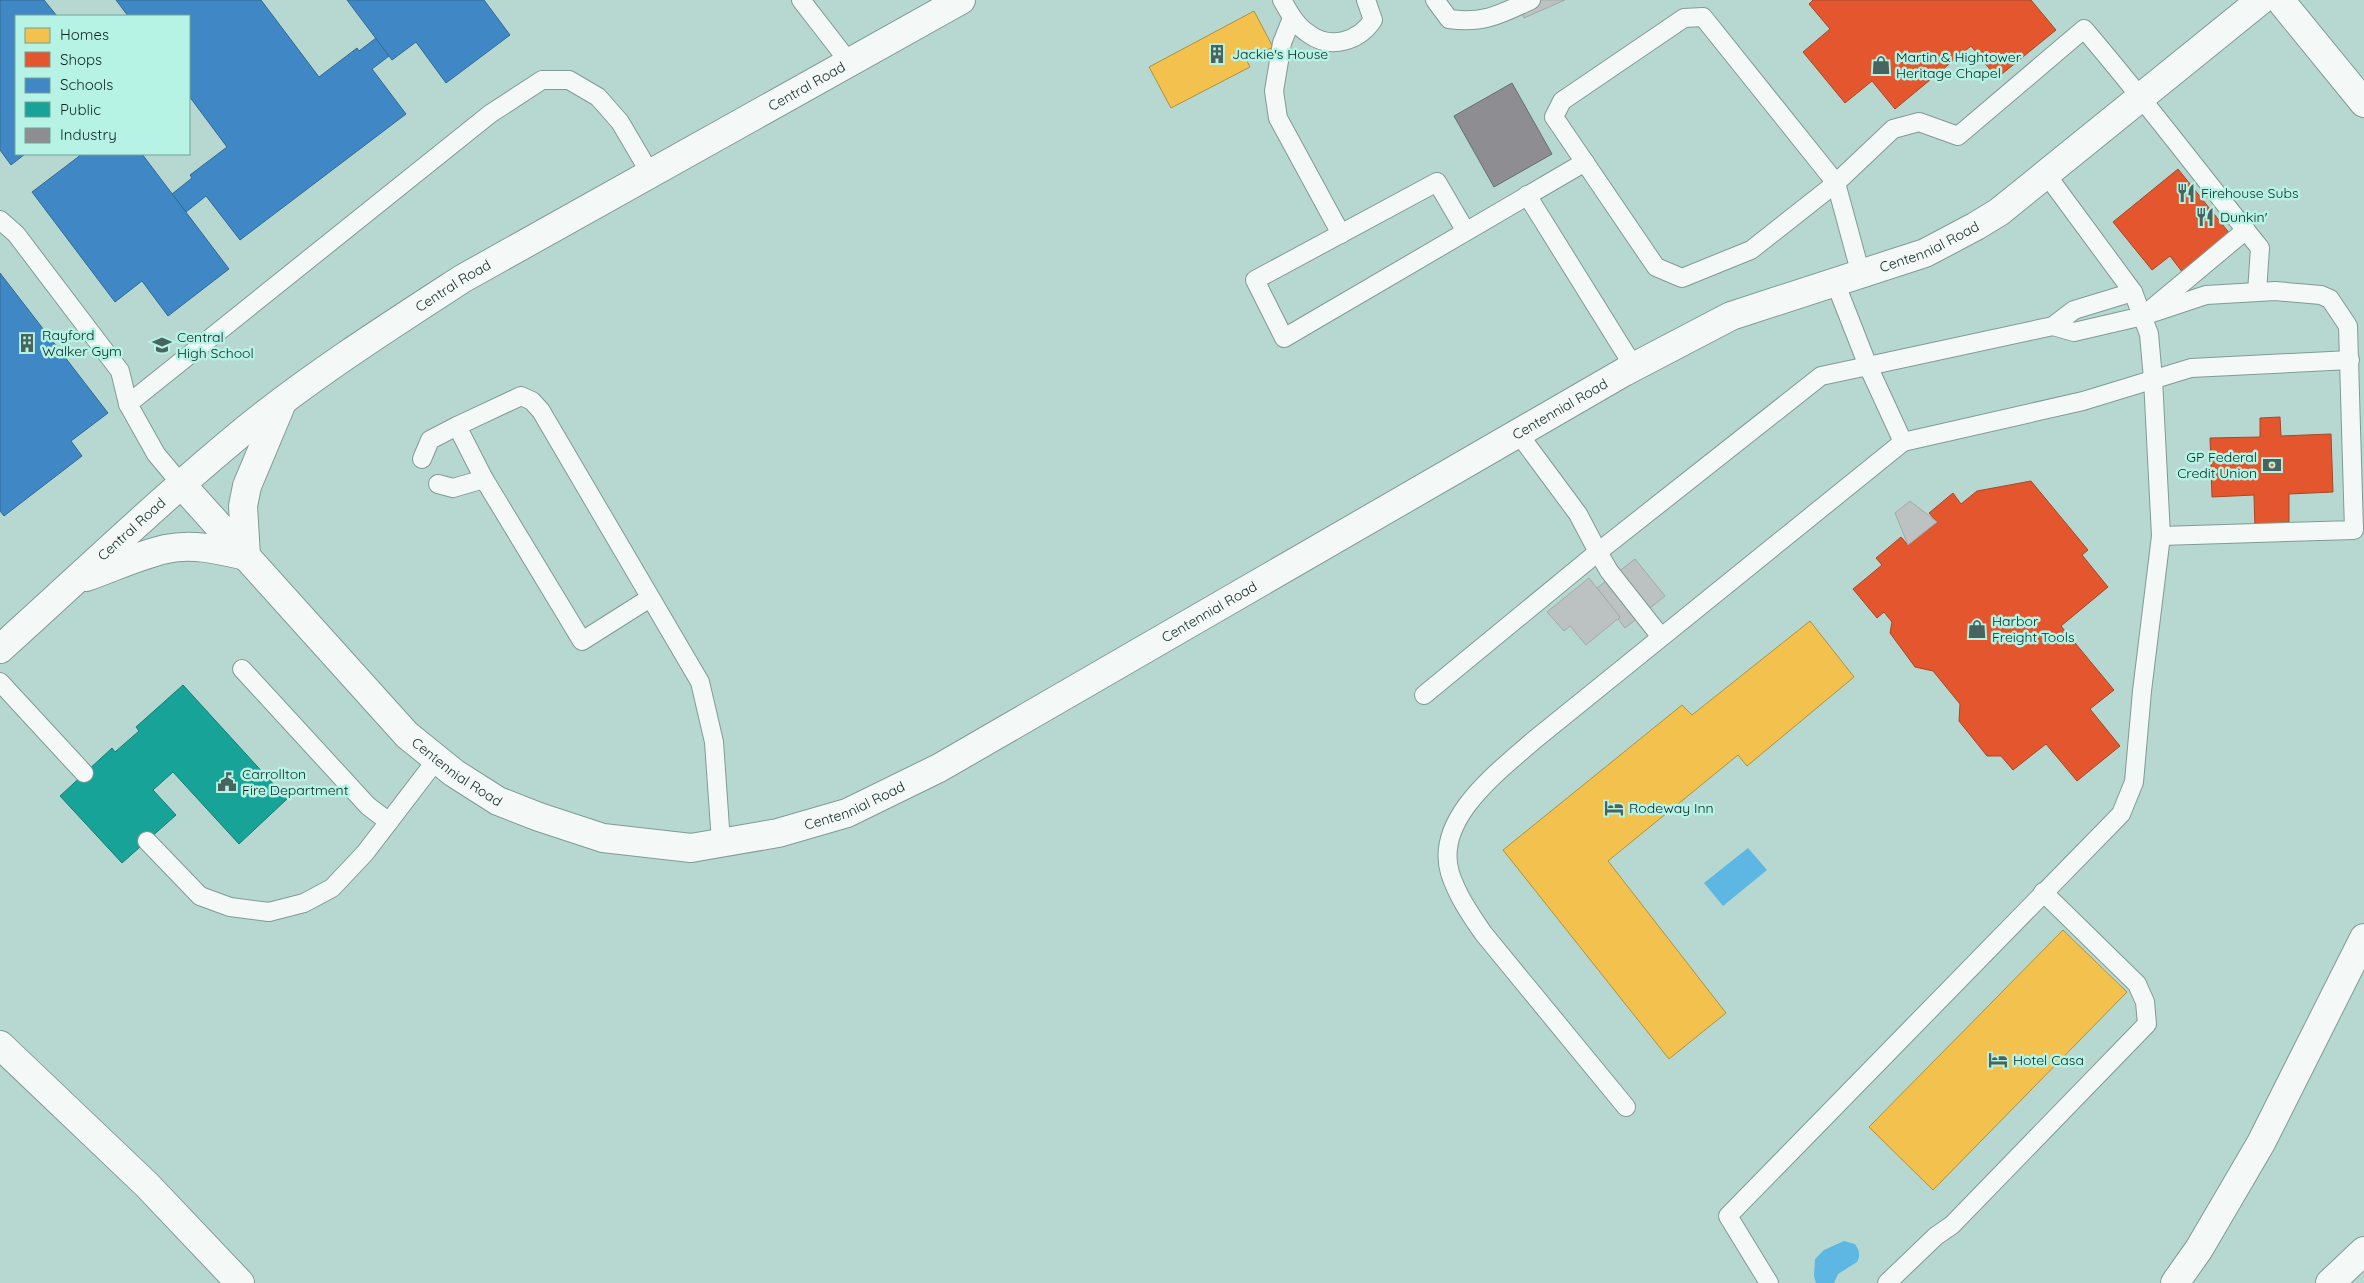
<svg xmlns="http://www.w3.org/2000/svg" width="2364" height="1283" viewBox="0 0 2364 1283" font-family="Quicksand,sans-serif">
  <rect width="100%" height="100%" fill="#b7d8d0"/>
  <!-- water -->
  <g fill="#5db7e2">
    <path d="M1748,848L1767,870L1723,906L1704,883Z"/>
    <path d="M1844,1241L1855,1244C1859,1250 1861,1255 1857,1262L1838,1274L1834,1283H1816L1814,1276L1815,1259L1824,1250Z"/>
  </g>
  <!-- homes -->
  <g fill="#f2c14e" stroke="#ad9240">
    <path d="M1254,11L1273,47L1247,61L1250,67L1171,108L1149,67Z"/>
    <path d="M1810,621L1854,677L1747,766L1738,755L1608,861L1726,1013L1669,1059L1503,850L1682,705L1692,715Z"/>
    <path d="M2063,930L2127,992L1933,1190L1869,1127Z"/>
  </g>
  <!-- shops -->
  <g fill="#e4572e" stroke="#a4482a">
    <path d="M1813,0H2031L2056,30L1997,78L1971,46L1895,109L1872,81L1845,103L1803,52L1830,29L1809,4Z"/>
    <path d="M2178,169L2230,234L2183,273L2170,256L2152,270L2113,222Z"/>
    <path d="M2280,417L2281,436L2331,434L2333,492L2289,494V529L2255,530L2254,495L2212,497L2210,438L2260,437V418Z"/>
    <path d="M2031,481L2088,550L2082,555L2108,587L2061,626L2114,690L2090,709L2120,746L2077,781L2046,744L2013,770L2001,756H1987L1959,721L1960,704L1933,671L1915,667L1890,633L1892,622L1884,612L1877,618L1853,589L1882,565L1876,558L1901,537L1908,545L1937,522L1929,513L1953,493L1961,504L1977,491Z"/>
  </g>
  <!-- schools -->
  <g fill="#3f88c5" stroke="#306a94">
    <path d="M0,0H44L57,16H16V154H25L11,165L0,150Z"/>
    <path d="M116,0H261L319,77L357,48L359,51L376,38L389,56L372,69L406,114L240,240L206,196L186,212L172,194L192,178L190,175L227,147L189,96V16H128Z"/>
    <path d="M347,0H484L510,35L446,83L416,42L392,60Z"/>
    <path d="M82,154H142L229,269L168,316L142,281L115,302L32,192Z"/>
    <path d="M0,273L108,413L71,441L82,456L4,516L0,511Z"/>
  </g>
  <!-- public -->
  <path fill="#17a398" stroke="#147d74" d="M183,685L287,799L239,844L173,772L153,790L176,815L122,863L60,796L112,748L115,752L139,731L136,727Z"/>
  <!-- industry -->
  <path fill="#8d8d92" stroke="#676e70" d="M1512,83L1552,154L1494,187L1454,116Z"/>
  <!-- building -->
  <g fill="#bcc2c1" stroke="#a3a9a8">
    <path d="M1516,0H1565L1524,18Z"/>
    <path d="M1910,501L1937,522L1908,545L1895,513Z"/>
    <path d="M1635,559L1665,596L1625,628L1618,619L1620,617L1597,588Z"/>
    <path d="M1589,578L1620,617L1586,645L1570,626L1564,631L1547,612Z"/>
  </g>
  <g fill="none" stroke-linecap="round" stroke-linejoin="round">
    <!-- lane casing -->
    <g stroke="#819a95" stroke-width="20">
      <g id="lane">
        <path d="M801,0L849,62"/>
        <path d="M1282,0C1289,12 1296,26 1309,34C1331,50 1359,41 1373,20L1366,0"/>
        <path d="M1435,0L1449,19C1483,24 1501,14 1531,0"/>
        <path d="M1703,17L1836,183L1751,250L1682,278L1656,267L1554,117L1562,101L1684,18Z"/>
        <path d="M1292,18L1282,43L1274,91L1278,118L1341,234"/>
        <path d="M1527,195L1634,367"/>
        <path d="M0,220L16,234L120,371L128,404L156,454L181,484"/>
        <path d="M1465,230L1437,182L1255,280L1284,338L1585,162"/>
        <path d="M1861,275L1836,183L1893,129L1919,122L1958,136L2084,29C2145,100 2201,175 2260,248L2257,292"/>
        <path d="M1835,282L1868,366L2053,326L2074,310L2133,292"/>
        <path d="M2143,316L2206,295L2275,291L2321,295L2330,299L2348,326L2354,530L2161,536"/>
        <path d="M2053,326L2074,332L2143,316L2246,230"/>
        <path d="M128,404L490,114L542,80H569L598,97L620,122L650,173"/>
        <path d="M1903,442L2083,401L2191,368L2350,360"/>
        <path d="M422,459L430,440L457,426"/>
        <path d="M438,484L453,488L484,479"/>
        <path d="M650,598L582,641L484,479L457,426L521,396L532,401L541,411L700,682L714,742L721,842"/>
        <path d="M242,669L368,806L389,822"/>
        <path d="M0,682L84,773"/>
        <path d="M1424,695L1598,552L1578,514L1518,433"/>
        <path d="M147,841L200,896L230,907L269,912L304,903L332,888L365,853L437,759"/>
        <path d="M1626,1107L1483,933C1470,914 1457,895 1450,873C1434,819 1498,772 1533,741L1903,442L1868,366L1821,376L1598,552L1609,571L1661,637"/>
        <path d="M1769,1283L1728,1216L2121,814L2134,782L2142,691L2161,536L2153,379L2149,334L2133,292L2046,174"/>
        <path d="M1887,1283L1936,1236L1952,1225L2147,1024L2145,1002L2137,984L2043,892"/>
      </g>
    </g>
    <!-- street casing -->
    <g stroke="#819a95" stroke-width="30">
      <g id="street">
        <path id="s1" d="M181,484L407,735L454,773L498,801L539,817L603,838L691,848L778,833L847,813L939,768L1624,372L1731,316L1925,253L1976,226L1999,212L2046,174L2261,0"/>
        <path d="M0,1045L147,1185L240,1283"/>
      </g>
    </g>
    <!-- secondary casing -->
    <g stroke="#819a95" stroke-width="30">
      <g id="secondary">
        <path d="M86,577C112,568 139,555 166,549C193,543 220,550 246,556L243,506L247,486L281,405"/>
        <path id="s2" d="M0,649C81,576 160,500 245,430C313,375 388,327 462,279L961,0"/>
      </g>
    </g>
    <!-- highway casing -->
    <g stroke="#819a95" stroke-width="30">
      <g id="highway">
        <path d="M2280,0L2364,103"/>
        <path d="M2175,1283L2199,1249L2261,1143L2364,938"/>
        <path d="M2330,1283L2364,1251"/>
      </g>
    </g>
    <!-- lane -->
    <use href="#lane" stroke="#f4f9f8" stroke-width="18"/>
    <!-- street -->
    <use href="#street" stroke="#f4f9f8" stroke-width="28"/>
    <!-- secondary -->
    <use href="#secondary" stroke="#f4f9f8" stroke-width="28"/>
    <!-- highway -->
    <use href="#highway" stroke="#f4f9f8" stroke-width="28"/>
  </g>
  <!-- icons -->
  <defs>
    <g id="building-bare" transform="scale(1.5)"><path d="M-4-6H4V6H1V3H-1V6H-4ZM-2.5-4.3h1.7v1.8h-1.7ZM.8-4.3h1.7v1.8H.8ZM-2.5-1h1.7V.8h-1.7ZM.8-1h1.7V.8H.8Z" fill="#48645e" stroke="#b6f3e5" stroke-width="2.5" paint-order="stroke"/></g>
    <g id="shop-bare" transform="scale(1.5)"><path d="M-5-2.5h2.3a2.7 3.5 0 0 1 5.4 0H5L5.5 6h-11ZM-1.5-2.5h3a1.5 2.3 0 0 0-3 0Z" fill="#48645e" stroke="#b6f3e5" stroke-width="2.5" paint-order="stroke"/></g>
    <g id="restaurant-bare" transform="scale(1.5)"><path d="M-5-6h1v4h1v-4h1v4h1v-4h1v5L-1.5 .5V6h-2V.5L-5-1ZM5-6V6H3V1.5H1.5Q1.5-4 5-6Z" fill="#48645e" stroke="#b6f3e5" stroke-width="2.5" paint-order="stroke"/></g>
    <g id="school-bare" transform="scale(1.5)"><path d="M0-5L7-2L0 1L-7-2ZM-4 1L0 2.5L4 1V4Q0 6-4 4Z" fill="#48645e" stroke="#b6f3e5" stroke-width="2.5" paint-order="stroke"/></g>
    <g id="bank-bare" transform="scale(1.5)"><path d="M-6-4H6V4H-6ZM0-2.3a2.3 2.3 0 1 0 0 4.6a2.3 2.3 0 1 0 0-4.6Z" fill="#48645e" stroke="#b6f3e5" stroke-width="2.5" paint-order="stroke"/></g>
    <g id="civic-bare" transform="scale(1.5)"><path d="M-.6-6.5H3V-4.5H.6V-3L4-1V1h2V6H-6V1h2V-1L-.6-3ZM-1.2 2.5V6h2.4V2.5Z" fill="#48645e" stroke="#b6f3e5" stroke-width="2.5" paint-order="stroke"/></g>
    <g id="hotel-bare" transform="scale(1.5)"><path d="M-6-4.5h1.5V1H6V5H4.5V3h-9V5H-6ZM-4 0a1.8 1.8 0 1 1 3.6 0ZM.5 0V-2.5h3Q6-2.5 6 0Z" fill="#48645e" stroke="#b6f3e5" stroke-width="2.5" paint-order="stroke"/></g>
  </defs>
  <g fill-rule="evenodd">
    <use href="#building-bare" x="1217" y="54"/>
    <use href="#shop-bare" x="1881" y="65"/>
    <use href="#restaurant-bare" x="2186" y="193"/>
    <use href="#restaurant-bare" x="2205" y="217"/>
    <use href="#building-bare" x="27" y="343"/>
    <use href="#school-bare" x="162" y="345"/>
    <use href="#bank-bare" x="2272" y="465"/>
    <use href="#shop-bare" x="1977" y="629"/>
    <use href="#civic-bare" x="227" y="782"/>
    <use href="#hotel-bare" x="1614" y="808"/>
    <use href="#hotel-bare" x="1998" y="1060"/>
  </g>
  <g text-anchor="middle" dominant-baseline="central" stroke-width="5" stroke-linejoin="round" paint-order="stroke">
    <!-- poi labels -->
    <g font-size="14" fill="#0d2521" stroke="#b6f3e5" text-anchor="start">
      <text x="1232" y="54">Jackie's House</text>
      <text x="1896" y="57">Martin &amp; Hightower<tspan x="1896" dy="16">Heritage Chapel</tspan></text>
      <text x="2201" y="193">Firehouse Subs</text>
      <text x="2220" y="217">Dunkin'</text>
      <text x="42" y="335">Rayford<tspan x="42" dy="16">Walker Gym</tspan></text>
      <text x="177" y="337">Central<tspan x="177" dy="16">High School</tspan></text>
      <text x="2257" y="457" text-anchor="end">GP Federal<tspan x="2257" dy="16">Credit Union</tspan></text>
      <text x="1992" y="621">Harbor<tspan x="1992" dy="16">Freight Tools</tspan></text>
      <text x="242" y="774">Carrollton<tspan x="242" dy="16">Fire Department</tspan></text>
      <text x="1629" y="808">Rodeway Inn</text>
      <text x="2013" y="1060">Hotel Casa</text>
    </g>
    <!-- street labels -->
    <g font-size="14" fill="#0d2521" stroke="#b6f3e5">
      <text stroke="none"><textPath href="#s2" startOffset="988">Central Road</textPath></text>
      <text stroke="none"><textPath href="#s1" startOffset="2035">Centennial Road</textPath></text>
      <text stroke="none"><textPath href="#s2" startOffset="582">Central Road</textPath></text>
      <text stroke="none"><textPath href="#s1" startOffset="1630">Centennial Road</textPath></text>
      <text stroke="none"><textPath href="#s2" startOffset="178">Central Road</textPath></text>
      <text stroke="none"><textPath href="#s1" startOffset="1225">Centennial Road</textPath></text>
      <text stroke="none"><textPath href="#s1" startOffset="400">Centennial Road</textPath></text>
      <text stroke="none"><textPath href="#s1" startOffset="820">Centennial Road</textPath></text>
    </g>
  </g>
  <!-- legend -->
  <rect x="15" y="15" width="175" height="140" fill="#b6f3e5" stroke="#72a197"/>
  <rect x="25" y="28" width="25" height="15" fill="#f2c14e" stroke="#72a197"/>
  <text x="60" y="40" font-size="15" fill="#0d2521">Homes</text>
  <rect x="25" y="52" width="25" height="15" fill="#e4572e" stroke="#72a197"/>
  <text x="60" y="65" font-size="15" fill="#0d2521">Shops</text>
  <rect x="25" y="78" width="25" height="15" fill="#3f88c5" stroke="#72a197"/>
  <text x="60" y="90" font-size="15" fill="#0d2521">Schools</text>
  <rect x="25" y="102" width="25" height="15" fill="#17a398" stroke="#72a197"/>
  <text x="60" y="115" font-size="15" fill="#0d2521">Public</text>
  <rect x="25" y="128" width="25" height="15" fill="#8d8d92" stroke="#72a197"/>
  <text x="60" y="140" font-size="15" fill="#0d2521">Industry</text>
</svg>
